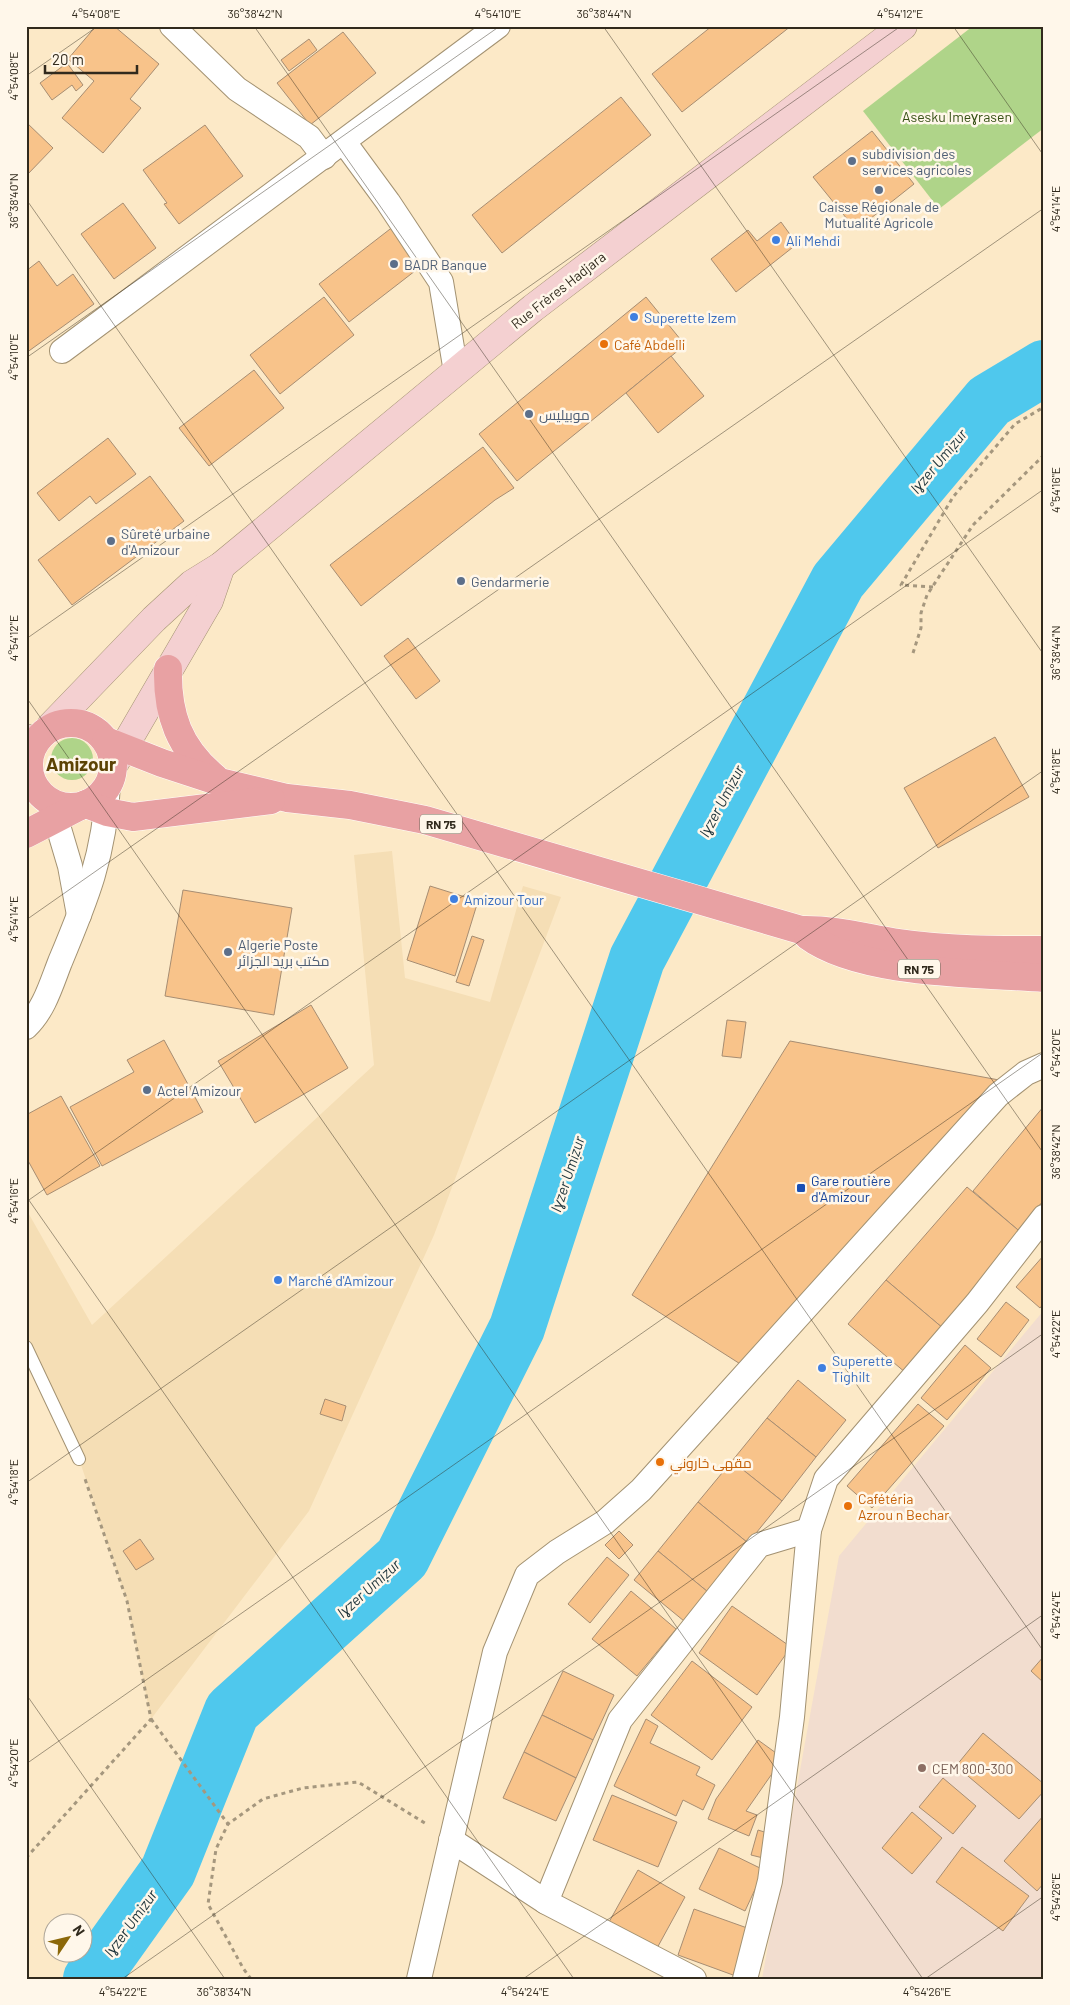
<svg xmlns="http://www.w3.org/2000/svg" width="1070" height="2005" viewBox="0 0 1070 2005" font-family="Barlow,Cairo,sans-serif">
  <rect width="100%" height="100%" fill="#fce9c7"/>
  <!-- built -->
  <path fill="#f5deb5" d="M392,851L405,978L490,1002L523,886L561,897L434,1235L309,1511L151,1719L127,1601L79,1459L26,1347V1209L92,1325L374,1065L354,855Z"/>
  <!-- education -->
  <path fill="#f2ddcf" d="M1044,1310V1979H762L839,1556Z"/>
  <!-- green -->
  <g fill="#afd489">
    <path d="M973,26H1044V128L939,209L863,111Z"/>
    <circle cx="72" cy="759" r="21"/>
  </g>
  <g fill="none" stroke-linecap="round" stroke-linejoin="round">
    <!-- river -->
    <path stroke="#4fc8ed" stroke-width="56" d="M91,1979L168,1871L232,1711L402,1558L517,1328L637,959L838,581L989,401L1044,368"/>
  </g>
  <!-- building -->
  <g fill="#f8c38a" stroke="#a78d72">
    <path d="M96,26H114L159,64L130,99L141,108L103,153L62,118L94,81L68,59Z"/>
    <path d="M712,26H791L682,112L652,74Z"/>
    <path d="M343,32L376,73L310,125L277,83Z"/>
    <path d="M309,39L317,50L289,71L281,60Z"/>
    <path d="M67,63L83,85L76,91L72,85L52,100L40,83Z"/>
    <path d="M621,97L651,135L502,253L472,215Z"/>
    <path d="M26,122L53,148L26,176Z"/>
    <path d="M205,125L243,176L179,224L164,204L167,203L143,170Z"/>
    <path d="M872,131L914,184L856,230L813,177Z"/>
    <path d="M123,203L156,248L114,279L81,234Z"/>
    <path d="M781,222L797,244L736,292L711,259L748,230L757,241Z"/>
    <path d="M394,226L424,264L349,322L319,284Z"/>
    <path d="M39,261L57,286L73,274L94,304L26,353V271Z"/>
    <path d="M324,297L354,335L280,394L250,355Z"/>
    <path d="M646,297L685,345L517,481L479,434Z"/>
    <path d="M671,356L704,396L658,433L626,393Z"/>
    <path d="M254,370L284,408L209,466L179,428Z"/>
    <path d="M108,438L136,474L96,504L90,496L59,521L37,493Z"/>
    <path d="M483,447L514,488L495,500L361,606L330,565Z"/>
    <path d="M150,476L184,521L72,605L38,560Z"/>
    <path d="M408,638L440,681L416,699L384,656Z"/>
    <path d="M995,737L1029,797L938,848L904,788Z"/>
    <path d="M430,886L478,901L455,976L407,960Z"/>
    <path d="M183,890L292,908L274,1015L165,996Z"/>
    <path d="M472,936L484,940L469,986L456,982Z"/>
    <path d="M311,1005L348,1068L255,1123L218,1061Z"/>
    <path d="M727,1020L746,1022L741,1058L722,1056Z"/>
    <path d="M164,1040L203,1112L102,1166L70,1107L134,1072L127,1060Z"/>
    <path d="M790,1041L999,1080L745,1367L632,1295Z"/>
    <path d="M61,1096L100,1166L47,1195L26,1157V1115Z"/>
    <path d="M1044,1106V1200L1018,1230L973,1191Z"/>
    <path d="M967,1187L1024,1235L944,1329L886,1280Z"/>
    <path d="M1044,1255V1303L1040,1308L1016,1287Z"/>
    <path d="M886,1280L944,1329L906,1373L848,1324Z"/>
    <path d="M1006,1302L1029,1320L1001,1357L977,1339Z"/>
    <path d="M965,1345L991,1368L947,1420L921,1398Z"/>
    <path d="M798,1380L846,1420L816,1457L767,1418Z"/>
    <path d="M325,1399L346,1406L342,1421L320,1414Z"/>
    <path d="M918,1404L944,1426L872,1508L847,1486Z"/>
    <path d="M767,1418L816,1457L782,1501L732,1461Z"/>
    <path d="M732,1461L782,1501L748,1543L698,1502Z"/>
    <path d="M698,1502L748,1543L708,1592L658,1551Z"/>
    <path d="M619,1531L633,1545L619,1559L605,1545Z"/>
    <path d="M140,1539L154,1559L136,1570L123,1551Z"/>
    <path d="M658,1551L708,1592L684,1621L634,1580Z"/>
    <path d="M607,1557L629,1575L590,1623L568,1604Z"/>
    <path d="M631,1591L676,1629L637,1676L592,1639Z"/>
    <path d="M732,1606L791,1647L757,1695L699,1653Z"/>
    <path d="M1044,1656V1683L1031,1671Z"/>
    <path d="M692,1661L752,1707L712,1760L651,1715Z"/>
    <path d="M563,1671L614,1695L593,1740L542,1715Z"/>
    <path d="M542,1715L593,1740L576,1778L524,1752Z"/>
    <path d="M646,1719L658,1726L650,1743L700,1767L696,1775L715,1785L703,1810L683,1800L676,1816L614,1786Z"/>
    <path d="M983,1733L1044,1784V1791L1019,1819L956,1766Z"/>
    <path d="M758,1740L783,1758L746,1811L757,1815L749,1836L708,1819L716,1799Z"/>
    <path d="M524,1752L576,1778L556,1821L503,1798Z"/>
    <path d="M943,1778L976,1806L953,1834L919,1807Z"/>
    <path d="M612,1795L677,1822L658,1867L593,1840Z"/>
    <path d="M912,1812L942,1838L912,1874L882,1848Z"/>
    <path d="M1044,1815V1883L1037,1891L1004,1861Z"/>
    <path d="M758,1830L774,1835L767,1859L751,1855Z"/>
    <path d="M962,1847L1029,1896L1003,1931L936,1882Z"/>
    <path d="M719,1848L764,1870L745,1911L699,1889Z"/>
    <path d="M638,1870L685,1897L656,1950L609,1922Z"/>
    <path d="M694,1909L750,1929L733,1975L678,1955Z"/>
  </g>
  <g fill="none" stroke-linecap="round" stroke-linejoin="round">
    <!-- service casing -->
    <g stroke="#a39272" stroke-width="14">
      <path id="service" d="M26,1347L79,1459"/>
    </g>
    <!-- minor casing -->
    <g stroke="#a39272" stroke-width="26">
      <g id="minor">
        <path d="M172,26L237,89L309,137L324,157"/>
        <path d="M344,142L388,202L441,282L456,372"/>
        <path d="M62,351L498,26"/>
        <path d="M51,802L70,866L79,915"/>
        <path d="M26,1027C44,1010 51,985 60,962C86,900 105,854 108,785"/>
        <path d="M451,1840L546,1902L694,1979"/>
        <path d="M546,1902L620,1720L759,1545L809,1530"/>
        <path d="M419,1979L495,1652L527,1575L557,1552L605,1522L641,1490L998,1095L1026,1073L1044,1065"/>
        <path d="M745,1979L770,1881L792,1717L809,1530L826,1479L977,1303L1044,1217"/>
      </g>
    </g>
    <!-- secondary casing -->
    <g stroke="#a39272" stroke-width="29">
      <g id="secondary">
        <path d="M50,727L154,619L192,584L221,566L533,308L903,26"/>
        <path d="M26,738L35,741"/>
        <path d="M113,766L209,601L221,566"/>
      </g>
    </g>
    <!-- primary casing -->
    <g stroke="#fff" stroke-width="29">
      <g id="primary">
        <path d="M168,669C167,715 179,748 215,778"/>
        <circle cx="71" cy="765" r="42"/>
        <path d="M106,741L162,763L220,782L287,798L350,805L425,820L801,930C835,929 866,938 899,943C947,950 995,950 1044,950"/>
        <path d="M86,804L107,812L133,817L271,800"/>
        <path d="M26,834L78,807"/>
        <path d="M808,936C861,975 979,973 1044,978"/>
      </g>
    </g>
    <!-- path -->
    <g stroke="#a5977e" stroke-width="3" stroke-dasharray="4 4" stroke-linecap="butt">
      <path d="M933,587L901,585L953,497L1015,424L1044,407"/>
      <path d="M913,653L921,628V613L927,595L973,525L1044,455"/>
      <path d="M151,1719L228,1824"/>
      <path d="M26,1858L151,1719L127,1601L85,1479"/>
      <path d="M251,1979L243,1968L208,1904L216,1849L228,1824L263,1799L303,1788L358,1782L428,1825"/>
    </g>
    <!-- service -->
    <use href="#service" stroke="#fff" stroke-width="12"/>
    <!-- minor -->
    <use href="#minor" stroke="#fff" stroke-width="24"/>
    <!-- secondary -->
    <use href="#secondary" stroke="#f4d0d1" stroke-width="28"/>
    <!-- primary -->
    <use href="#primary" stroke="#e8a1a3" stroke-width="28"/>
  </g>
  <!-- ticks -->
  <path fill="none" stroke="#312a1d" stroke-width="1" stroke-opacity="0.45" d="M254,26L1044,1154M603,26L1044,655M953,26L1044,156M26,76L98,26M26,199L1044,1652M26,358L500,26M26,639L901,26M26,697L923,1979M26,920L1044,208M26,1196L574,1979M26,1202L1044,489M26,1483L1044,770M26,1694L225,1979M26,1764L1044,1052M122,1979L1044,1333M523,1979L1044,1614M925,1979L1044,1896"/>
  <!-- markers -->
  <g fill="#5c6f8a" stroke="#fff7ea" stroke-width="2">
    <circle cx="852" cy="161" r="5"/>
    <circle cx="879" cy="190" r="5"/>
    <circle cx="394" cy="264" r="5"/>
    <circle cx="529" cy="414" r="5"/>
    <circle cx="111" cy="541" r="5"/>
    <circle cx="461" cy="581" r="5"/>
    <circle cx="228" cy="952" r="5"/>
    <circle cx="147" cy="1090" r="5"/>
  </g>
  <g fill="#3f7fe0" stroke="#fff7ea" stroke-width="2">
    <circle cx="776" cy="240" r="5"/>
    <circle cx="634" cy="317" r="5"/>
    <circle cx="454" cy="899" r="5"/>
    <circle cx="278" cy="1280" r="5"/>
    <circle cx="822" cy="1368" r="5"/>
  </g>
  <g fill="#e8710a" stroke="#fff7ea" stroke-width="2">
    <circle cx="604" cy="344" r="5"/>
    <circle cx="660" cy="1462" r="5"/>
    <circle cx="848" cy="1506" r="5"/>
  </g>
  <rect fill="#1a4fb4" stroke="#fff7ea" stroke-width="2" x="796" y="1183" width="10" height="10" rx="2.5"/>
  <circle fill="#8d6e63" stroke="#fff7ea" stroke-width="2" cx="922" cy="1768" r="5"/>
  <g text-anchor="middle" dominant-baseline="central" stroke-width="5" stroke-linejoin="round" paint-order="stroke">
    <!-- shield labels -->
    <g fill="#fff7ea" stroke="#6f685a" stroke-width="1">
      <rect x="420" y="814.5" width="42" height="19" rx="4"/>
      <rect x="898" y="959.5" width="42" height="19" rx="4"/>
    </g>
    <g font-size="12" font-weight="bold" fill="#312a1d">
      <text x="441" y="824">RN 75</text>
      <text x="919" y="969">RN 75</text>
    </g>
    <!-- park labels -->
    <g font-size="14" fill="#354e14" stroke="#fff7ea">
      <text x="957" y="116">Asesku Imeɣrasen</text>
    </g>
    <!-- service labels -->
    <g font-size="14" fill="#4e5e75" stroke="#fff7ea" text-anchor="start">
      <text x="862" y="153">subdivision des<tspan x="862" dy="16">services agricoles</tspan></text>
      <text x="879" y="206" text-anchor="middle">Caisse Régionale de<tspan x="879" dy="16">Mutualité Agricole</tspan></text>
      <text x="404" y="264">BADR Banque</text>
      <text x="539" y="414">موبيليس</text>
      <text x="121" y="533">Sûreté urbaine<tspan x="121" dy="16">d'Amizour</tspan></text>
      <text x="471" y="581">Gendarmerie</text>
      <text x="238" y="944">Algerie Poste<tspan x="238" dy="16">مكتب بريد الجزائر</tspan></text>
      <text x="157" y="1090">Actel Amizour</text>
    </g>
    <!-- shop labels -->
    <g font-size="14" fill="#366cbe" stroke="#fff7ea" text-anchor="start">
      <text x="786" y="240">Ali Mehdi</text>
      <text x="644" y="317">Superette Izem</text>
      <text x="464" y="899">Amizour Tour</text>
      <text x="288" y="1280">Marché d'Amizour</text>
      <text x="832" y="1360">Superette<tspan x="832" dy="16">Tighilt</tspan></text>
    </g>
    <!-- street labels -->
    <g font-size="14" fill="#312a1d" stroke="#fff7ea">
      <text transform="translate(558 290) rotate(-38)">Rue Frères Hadjara</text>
    </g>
    <!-- food labels -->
    <g font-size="14" fill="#c56008" stroke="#fff7ea" text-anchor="start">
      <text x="614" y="344">Café Abdelli</text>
      <text x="670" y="1462">مقهى خاروني</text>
      <text x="858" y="1498">Cafétéria<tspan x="858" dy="16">Azrou n Bechar</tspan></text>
    </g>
    <!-- transit labels -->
    <g font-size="14" fill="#164399" stroke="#fff7ea" text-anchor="start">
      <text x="811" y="1180">Gare routière<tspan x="811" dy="16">d'Amizour</tspan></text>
    </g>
    <!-- education labels -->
    <g font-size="14" fill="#785e54" stroke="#fff7ea" text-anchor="start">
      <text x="932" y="1768">CEM 800-300</text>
    </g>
    <!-- water labels -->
    <g font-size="15" font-style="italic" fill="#1e333a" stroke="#fff7ea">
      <text transform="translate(938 461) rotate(-50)">Iɣzer Umiẓur</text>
      <text transform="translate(721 801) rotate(-62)">Iɣzer Umiẓur</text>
      <text transform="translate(567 1174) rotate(-72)">Iɣzer Umiẓur</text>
      <text transform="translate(368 1588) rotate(-42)">Iɣzer Umiẓur</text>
      <text transform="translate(130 1923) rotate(-54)">Iɣzer Umiẓur</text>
    </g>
    <!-- district labels -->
    <g font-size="19" font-weight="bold" fill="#5c4304" stroke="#fff7ea">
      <text x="81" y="763">Amizour</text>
    </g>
  </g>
  <!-- border -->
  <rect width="1070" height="2005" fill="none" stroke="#fff7ea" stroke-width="55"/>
  <!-- north arrow -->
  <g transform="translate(68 1938) rotate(55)"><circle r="24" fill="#fff7ea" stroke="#ada598"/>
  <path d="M0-4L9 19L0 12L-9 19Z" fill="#8c6809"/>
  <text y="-8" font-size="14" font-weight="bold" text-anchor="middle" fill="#312a1d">N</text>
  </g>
  <!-- scale -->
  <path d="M45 65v8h92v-8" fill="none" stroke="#312a1d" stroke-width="2.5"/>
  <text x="52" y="65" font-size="15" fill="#312a1d" stroke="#fff7ea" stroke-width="4" paint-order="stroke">20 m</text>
  <rect x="28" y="28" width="1014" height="1950" fill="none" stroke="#312a1d" stroke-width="2"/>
  <g font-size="12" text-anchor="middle" fill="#312a1d">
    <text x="96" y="18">4°54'08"E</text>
    <text x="255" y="18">36°38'42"N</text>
    <text x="498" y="18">4°54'10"E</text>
    <text x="604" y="18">36°38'44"N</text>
    <text x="900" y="18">4°54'12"E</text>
    <text transform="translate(14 76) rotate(-90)" y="4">4°54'08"E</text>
    <text transform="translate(14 201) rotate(-90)" y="4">36°38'40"N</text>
    <text transform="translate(1056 209) rotate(-90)" y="4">4°54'14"E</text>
    <text transform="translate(14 357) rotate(-90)" y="4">4°54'10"E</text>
    <text transform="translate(1056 490) rotate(-90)" y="4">4°54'16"E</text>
    <text transform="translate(14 638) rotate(-90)" y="4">4°54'12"E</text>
    <text transform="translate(1056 653) rotate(-90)" y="4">36°38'44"N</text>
    <text transform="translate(1056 771) rotate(-90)" y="4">4°54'18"E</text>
    <text transform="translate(14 919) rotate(-90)" y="4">4°54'14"E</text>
    <text transform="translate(1056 1053) rotate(-90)" y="4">4°54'20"E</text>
    <text transform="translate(1056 1152) rotate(-90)" y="4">36°38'42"N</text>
    <text transform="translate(14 1201) rotate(-90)" y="4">4°54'16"E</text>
    <text transform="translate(1056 1334) rotate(-90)" y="4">4°54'22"E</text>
    <text transform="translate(14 1482) rotate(-90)" y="4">4°54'18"E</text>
    <text transform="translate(1056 1615) rotate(-90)" y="4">4°54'24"E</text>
    <text transform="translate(14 1763) rotate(-90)" y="4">4°54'20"E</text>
    <text transform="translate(1056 1897) rotate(-90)" y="4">4°54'26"E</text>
    <text x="123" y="1996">4°54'22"E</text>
    <text x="224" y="1996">36°38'34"N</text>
    <text x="525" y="1996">4°54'24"E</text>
    <text x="927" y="1996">4°54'26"E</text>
  </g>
</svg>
